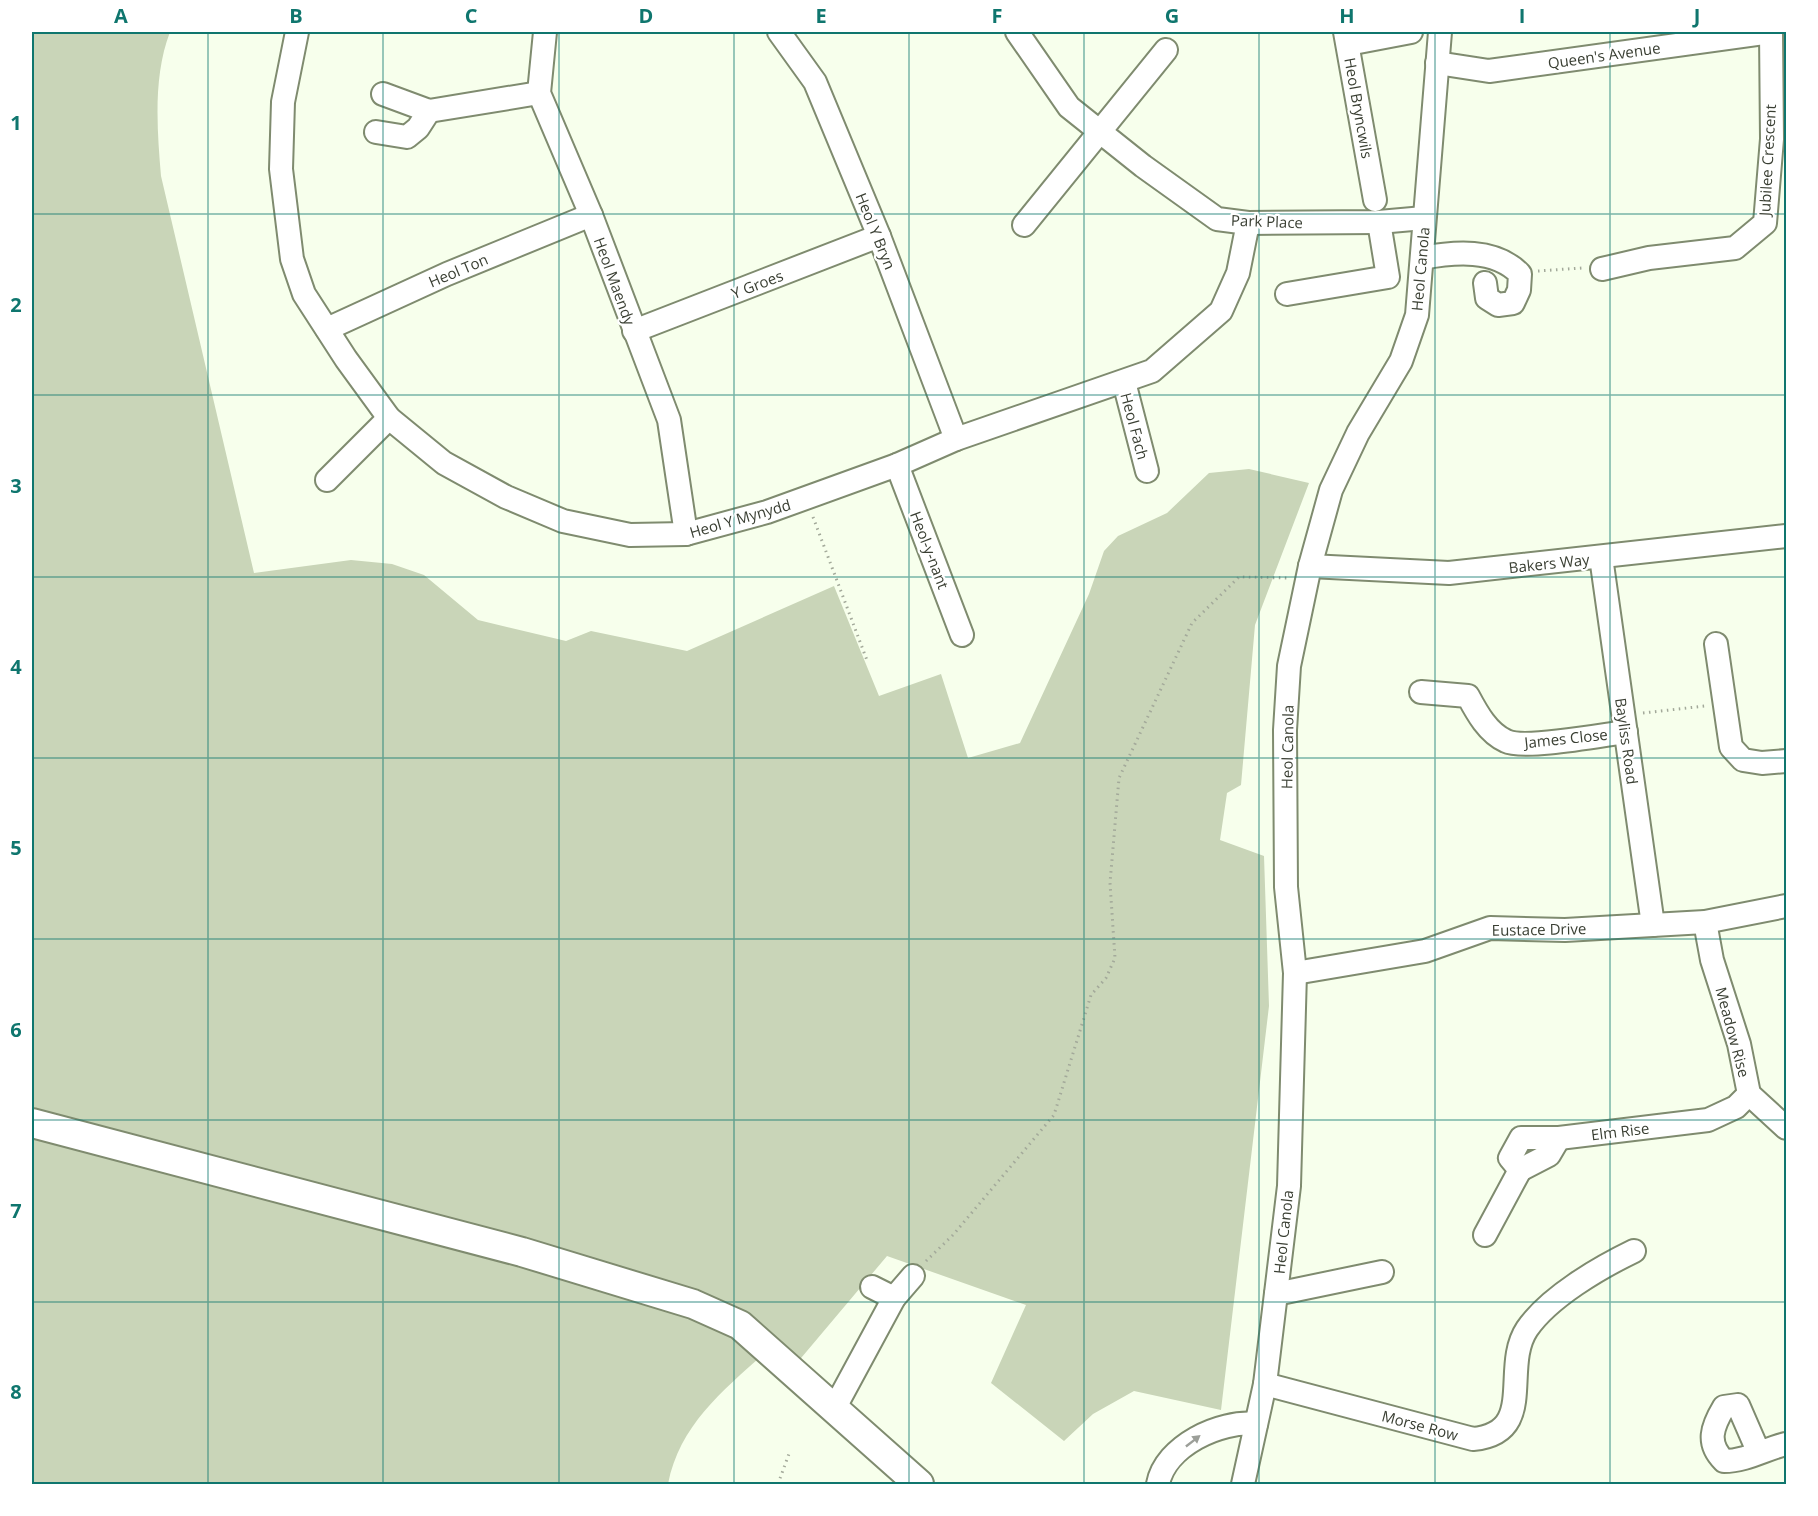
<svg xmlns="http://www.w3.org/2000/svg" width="1818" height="1516" viewBox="0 0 1818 1516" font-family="'Open Sans',sans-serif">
  <rect width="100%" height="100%" fill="#f7ffec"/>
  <!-- green -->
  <path fill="#c9d5b8" d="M32,32H170C153,76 157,129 161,176L254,573L351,560L392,564L424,575L478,620L566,641L591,631L687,651L834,586L879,696L941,674L968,758L1020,743L1089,594L1104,551L1118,536L1167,513L1209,473L1249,469L1309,483L1255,625L1241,785L1227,793L1220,840L1264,856L1269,1006L1221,1410L1134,1391L1093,1414L1064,1441L991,1383L1026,1305L887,1256L791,1370L768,1350C724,1390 680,1424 668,1484H32Z"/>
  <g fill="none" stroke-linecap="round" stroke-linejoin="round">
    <!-- minor casing -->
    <g stroke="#7f8b6f" stroke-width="26">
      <g id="minor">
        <path d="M297,32L283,102L281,169L292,259L304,294L346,359L389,418L444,463L506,497L563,521L630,535L686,534L767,512L897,465L956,439L1152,371L1221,311L1238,273L1248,223"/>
        <path d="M545,32L539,93L591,215L669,420L686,534"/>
        <path d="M779,32L815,82L879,236L956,439"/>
        <path d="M1017,32L1069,107L1143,166L1217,219L1248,223L1379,222L1424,218"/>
        <path d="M1345,32L1375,200"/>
        <path d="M1348,44L1411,32"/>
        <path d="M1437,63L1489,71L1771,32"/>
        <path d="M383,94L429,111L539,93"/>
        <path d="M376,132L407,137L418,128L429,111"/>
        <path d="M1024,225L1166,50"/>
        <path d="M1422,258C1454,252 1495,248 1520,274L1519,290L1513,303L1498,305L1487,298L1485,283"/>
        <path d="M1602,269L1649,258L1735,248L1765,223L1772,139L1771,32"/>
        <path d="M1287,294L1388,277L1379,222"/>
        <path d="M327,329L447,274L591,215"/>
        <path d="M634,331L879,236"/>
        <path d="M1124,382L1147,471"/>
        <path d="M897,465L962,635"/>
        <path d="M327,480L389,418"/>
        <path d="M1601,557L1653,925"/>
        <path d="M1310,566L1449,573L1786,536"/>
        <path d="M1716,644L1731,747L1743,760L1762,763L1786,761"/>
        <path d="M1421,692L1468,696C1477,713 1488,733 1506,741C1525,750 1602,735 1626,732"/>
        <path d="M1705,922L1712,960L1739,1044L1749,1094L1786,1128"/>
        <path d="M1295,973L1425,951L1490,928L1565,930L1705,922L1786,906"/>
        <path d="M1520,1170L1510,1158L1521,1138H1559L1708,1120L1736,1107L1749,1094"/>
        <path d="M1520,1170L1549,1155L1559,1138"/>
        <path d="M1485,1235L1520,1170"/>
        <path d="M872,1287L894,1298"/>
        <path d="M1276,1294L1382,1272"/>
        <path d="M1265,1384L1473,1439C1538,1433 1501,1368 1527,1329C1549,1297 1599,1268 1634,1251"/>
        <path d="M834,1409L894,1298L913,1276"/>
        <path d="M1758,1451L1738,1405L1724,1407C1712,1427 1706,1443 1724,1461C1746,1461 1765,1449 1786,1444"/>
        <path d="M1158,1484C1165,1446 1220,1420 1256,1424"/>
        <path d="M1243,1484L1265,1384L1289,1186L1295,973L1286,887L1285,730L1289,666L1310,566L1331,490L1358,433L1401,361L1417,315L1440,32"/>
      </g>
    </g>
    <!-- major casing -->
    <g stroke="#7f8b6f" stroke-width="32">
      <path id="major" d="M32,1123L522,1252L693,1304L740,1325L919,1484"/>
    </g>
    <!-- path -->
    <g stroke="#a3a99a" stroke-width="3" stroke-dasharray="1.5 4.5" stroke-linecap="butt">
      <path d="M1538,271L1582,268"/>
      <path d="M813,517L868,663"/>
      <path d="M1643,713L1705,706"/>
      <path d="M926,1261L953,1235L1054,1115L1091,995L1106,978L1115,958L1110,883L1119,778L1192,623L1239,577L1287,578"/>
      <path d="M778,1484L790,1451"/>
    </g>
    <!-- minor -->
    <use href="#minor" stroke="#fff" stroke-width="22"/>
    <!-- major -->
    <use href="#major" stroke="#fff" stroke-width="28"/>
  </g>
  <!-- one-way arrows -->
  <defs><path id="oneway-solid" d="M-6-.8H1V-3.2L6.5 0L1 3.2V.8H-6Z" transform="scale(1.5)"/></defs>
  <use fill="#9c9f99" href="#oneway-solid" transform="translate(1193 1441) rotate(-38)"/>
  <!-- grid -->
  <path fill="none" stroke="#0f766e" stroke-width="1.5" stroke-opacity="0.55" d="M208,32V1484M383,32V1484M559,32V1484M734,32V1484M909,32V1484M1084,32V1484M1259,32V1484M1435,32V1484M1610,32V1484M32,214H1786M32,395H1786M32,577H1786M32,758H1786M32,939H1786M32,1120H1786M32,1302H1786"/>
  <g text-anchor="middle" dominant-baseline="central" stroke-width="4.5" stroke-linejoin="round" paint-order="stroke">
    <!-- street labels -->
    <g font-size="15" fill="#3a3f33" stroke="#fff">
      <text transform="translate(1604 55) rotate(-8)">Queen's Avenue</text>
      <text transform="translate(1359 108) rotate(80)">Heol Bryncwils</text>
      <text transform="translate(1767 160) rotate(-87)">Jubilee Crescent</text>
      <text transform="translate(1267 221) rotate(2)">Park Place</text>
      <text transform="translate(876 231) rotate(68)">Heol Y Bryn</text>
      <text transform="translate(1420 269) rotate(-85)">Heol Canola</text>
      <text transform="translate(458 270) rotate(-23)">Heol Ton</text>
      <text transform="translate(615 281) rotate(70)">Heol Maendy</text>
      <text transform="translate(757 284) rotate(-21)">Y Groes</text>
      <text transform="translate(1135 426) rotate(75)">Heol Fach</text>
      <text transform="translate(740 518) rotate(-16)">Heol Y Mynydd</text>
      <text transform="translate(930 550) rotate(69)">Heol-y-nant</text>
      <text transform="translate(1549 563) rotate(-6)">Bakers Way</text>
      <text transform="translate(1566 738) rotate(-6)">James Close</text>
      <text transform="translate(1627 741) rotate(82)">Bayliss Road</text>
      <text transform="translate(1287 747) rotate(-89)">Heol Canola</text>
      <text transform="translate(1539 929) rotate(-1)">Eustace Drive</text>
      <text transform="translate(1733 1032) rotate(75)">Meadow Rise</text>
      <text transform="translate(1620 1131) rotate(-7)">Elm Rise</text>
      <text transform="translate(1283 1232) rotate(-84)">Heol Canola</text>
      <text transform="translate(1420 1425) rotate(15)">Morse Row</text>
    </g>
  </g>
  <!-- border -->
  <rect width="1818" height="1516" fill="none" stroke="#ffffff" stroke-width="66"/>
  <rect x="33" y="33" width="1752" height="1450" fill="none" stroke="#0f766e" stroke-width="2"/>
  <g font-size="20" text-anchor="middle" font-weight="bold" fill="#0f766e">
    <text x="121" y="23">A</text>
    <text x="296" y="23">B</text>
    <text x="471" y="23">C</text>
    <text x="646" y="23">D</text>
    <text x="821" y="23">E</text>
    <text x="997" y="23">F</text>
    <text x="1172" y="23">G</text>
    <text x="1347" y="23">H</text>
    <text x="1522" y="23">I</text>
    <text x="1697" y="23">J</text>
    <text x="16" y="130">1</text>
    <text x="16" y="312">2</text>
    <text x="16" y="493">3</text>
    <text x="16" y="674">4</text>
    <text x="16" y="855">5</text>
    <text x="16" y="1037">6</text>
    <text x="16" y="1218">7</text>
    <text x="16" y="1399">8</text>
  </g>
</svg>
